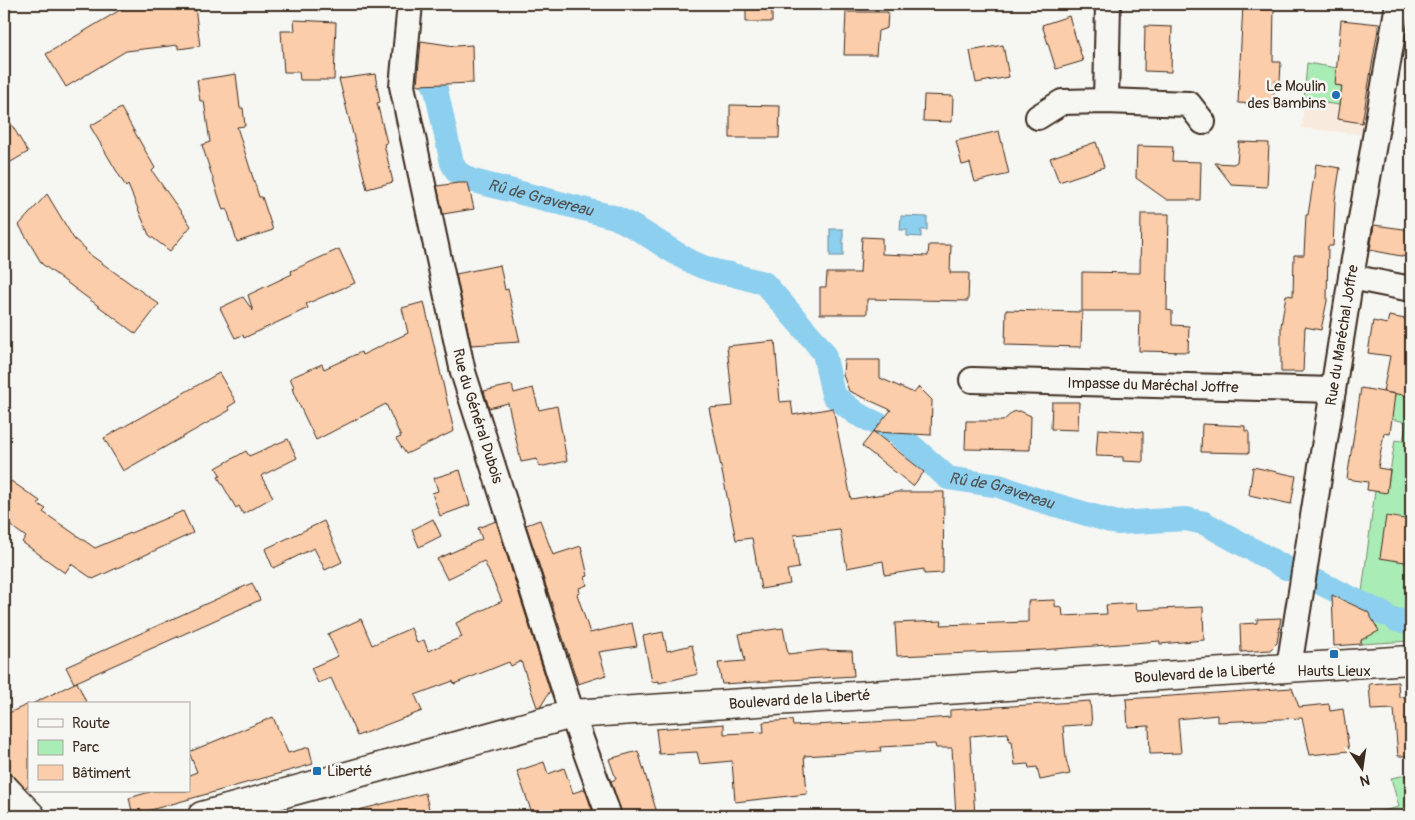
<svg xmlns="http://www.w3.org/2000/svg" width="1415" height="820" viewBox="0 0 1415 820" font-family="Pangolin,sans-serif">
  <rect width="100%" height="100%" fill="#f6f6f2"/>
  <filter id="ink" filterUnits="userSpaceOnUse"><feTurbulence type="fractalNoise" baseFrequency=".02" numOctaves="2"/><feDisplacementMap in="SourceGraphic" scale="10" xChannelSelector="R" yChannelSelector="G"/><feConvolveMatrix kernelMatrix="1 2 1 2 8 2 1 2 1" color-interpolation-filters="sRGB"/></filter>
  <g filter="url(#ink)">
    <!-- built -->
    <path fill="#f8eadc" d="M1307,63L1371,72L1361,134L1302,128Z"/>
    <!-- green -->
    <g fill="#aaecb6" stroke="#728b6a">
      <path d="M1307,63L1337,68L1335,85L1342,86L1339,105L1304,100Z"/>
      <path d="M1388,392L1411,396V641L1361,644L1360,608L1375,491L1387,492L1395,440L1403,441L1407,422L1384,418Z"/>
      <path d="M1411,774V816H1382L1378,812L1399,807L1391,778Z"/>
    </g>
    <!-- water -->
    <g fill="#8dcfee" stroke="#6c8d9b">
      <path d="M901,216L927,217V230H921V237L907,236V230H900Z"/>
      <rect x="830" y="229" width="13" height="27"/>
    </g>
    <g fill="none" stroke-linecap="round" stroke-linejoin="round">
      <!-- canal -->
      <g stroke="#8dcfee" stroke-width="24">
        <path id="s1" d="M418,63L428,73L436,89L452,163L457,172L470,180L614,217C655,234 684,268 730,274"/>
        <path id="s2" d="M737,276L764,283L813,339L824,353L833,395L857,414L897,433L948,478L999,486L1032,498L1117,523L1186,519L1204,523L1286,568"/>
        <path d="M1318,582L1384,614"/>
        <path d="M1396,620L1411,623"/>
      </g>
    </g>
    <!-- building -->
    <g fill="#fbcdaa" stroke="#3b2a1e">
      <path d="M130,4H177V10L195,7L200,46L178,49V45L126,51L66,87L46,54Z"/>
      <rect x="746" y="4" width="26" height="18"/>
      <path d="M1243,4H1274L1273,62H1281L1280,82L1275,81L1273,105L1238,103Z"/>
      <path d="M846,12H888L887,28L878,31L876,55H844Z"/>
      <path d="M1069,16L1083,61L1056,69L1042,25Z"/>
      <path d="M294,20L336,22L334,80H300L299,72H284L281,31H295Z"/>
      <path d="M1341,20L1379,24L1362,123L1337,119L1342,86L1335,85Z"/>
      <path d="M1145,26L1172,27L1171,72L1144,71Z"/>
      <path d="M421,41L455,46L472,45L473,83L417,85Z"/>
      <path d="M1003,45L1009,77L976,83L970,51Z"/>
      <path d="M236,74L240,108H243L245,126L237,127L259,197H262L273,230L237,242L227,209L223,210L202,145L210,142L204,101H200L197,80Z"/>
      <path d="M375,74L380,102L377,103L387,143L384,144L393,182L367,189L339,79Z"/>
      <path d="M924,95L953,96L952,122L923,121Z"/>
      <path d="M730,105L780,106L779,138H730Z"/>
      <path d="M121,108L155,168L152,171L191,226L170,251L149,235L128,185L126,187L90,126Z"/>
      <path d="M4,112L28,152L4,166Z"/>
      <path d="M999,131L1009,174L975,182L970,163L962,165L956,141Z"/>
      <path d="M1096,142L1104,167L1059,182L1050,158Z"/>
      <path d="M1239,142L1269,143L1267,187L1232,185L1215,163L1233,164L1237,162Z"/>
      <path d="M1137,146L1173,147L1172,161L1201,162L1200,200H1167L1136,178Z"/>
      <path d="M1316,164L1340,168L1335,200L1333,246H1328L1327,301L1321,330L1305,327L1303,372H1281V326L1286,295L1293,296L1294,255H1304L1306,215H1308Z"/>
      <path d="M458,183H468L474,209L443,214L437,186Z"/>
      <path d="M47,194L74,239L86,249L85,251L159,304L136,334L42,264L19,225Z"/>
      <path d="M1141,214H1169L1167,310L1172,311V325L1189,326L1188,352L1139,351L1140,311H1082V272L1140,273Z"/>
      <path d="M1374,225L1411,230V258L1370,250Z"/>
      <path d="M862,237L882,238V254L928,256L929,245H951L950,273H969L968,301L867,299V314H820V287H826L827,273H860Z"/>
      <path d="M339,249L355,283L306,304L308,308L244,338L243,335L235,338L220,308L243,297L253,311L248,295L292,274L291,271Z"/>
      <path d="M500,265L505,290L508,289L520,342L471,345L456,274Z"/>
      <path d="M424,302L454,431L406,454L396,439L401,437L386,404L316,440L294,394L292,388L294,387L290,378L322,364L324,369L361,352L362,355L408,333L402,308Z"/>
      <path d="M1006,310L1082,312L1081,347L1005,345Z"/>
      <path d="M1389,316L1411,320V396L1383,392L1390,356L1368,353L1373,321L1387,324Z"/>
      <path d="M775,341L780,402L791,401L793,415L833,408L851,499L897,492H944L943,573L924,574V569L885,575L883,561L847,568L840,530L794,535L799,568L787,570L790,584L761,589L752,538L736,540L709,408L733,406L727,346Z"/>
      <path d="M844,360H880V378L914,393L919,387L932,400L931,435L874,432L924,472L913,486L862,446L891,410L849,391L843,375Z"/>
      <path d="M219,373L236,402L228,407L230,410L123,471L104,438Z"/>
      <path d="M512,385L514,393L533,388L539,410L557,406L567,461L539,467L537,459L521,462L508,403L489,408L484,391Z"/>
      <path d="M1361,388L1395,394L1390,434L1384,433L1378,468L1390,470L1387,493L1367,490L1368,482L1347,479Z"/>
      <path d="M1052,402H1079L1078,430L1051,429Z"/>
      <path d="M1020,411L1031,416L1030,450L965,449L966,421H1003L1013,412Z"/>
      <path d="M1202,424L1245,426V431H1249V453L1201,452Z"/>
      <path d="M1098,429L1143,432V462L1123,461V457L1096,456Z"/>
      <path d="M288,439L297,458L261,476L273,497L243,514L239,506L236,508L218,477L221,476L216,468L246,451L249,456Z"/>
      <path d="M1253,467L1296,476L1291,504L1249,495Z"/>
      <path d="M460,470L470,505L440,516L432,493L438,491L434,478Z"/>
      <path d="M11,481L40,501L38,504L46,509L43,512L95,548L183,511L193,533L93,579L71,564L65,573L22,542L26,537L4,521V490Z"/>
      <path d="M1386,516L1411,520V563L1380,558Z"/>
      <path d="M433,519L441,536L419,547L412,530Z"/>
      <path d="M540,520L553,555L581,546L588,576L585,577L587,585L579,588L580,593L577,594L590,633L632,623L637,646L599,652L606,675L578,684L526,525Z"/>
      <path d="M324,521L342,562L325,570L314,548L273,568L265,549Z"/>
      <path d="M496,521L550,691L541,706L537,707L521,661L511,666L509,662L454,684L453,681L415,695L422,711L357,736L331,678L318,683L311,668L338,656L328,634L361,619L372,645L411,628L417,643L424,640L428,651L462,637L456,623L502,601L484,561L447,579L437,559L482,539L478,528Z"/>
      <path d="M252,583L260,600L74,683L66,667Z"/>
      <path d="M1332,595L1368,612L1379,631L1361,640V644L1334,646Z"/>
      <path d="M1055,600V606L1062,607L1063,616L1107,614L1106,605L1136,603L1137,610L1203,607L1204,640L1160,644V641L1041,650L897,656L895,623L942,621L941,625L1028,622V601Z"/>
      <path d="M1281,618L1277,643L1270,650L1241,652L1240,624L1257,623V619Z"/>
      <path d="M783,628L788,654L822,650L852,651L854,676L722,684L718,663L745,661L739,634Z"/>
      <path d="M663,632L667,651L692,645L698,674L659,683V681L652,682L643,636Z"/>
      <path d="M77,682L87,704H32Z"/>
      <path d="M1398,682L1399,697H1411V756H1398L1394,709L1371,710L1369,684Z"/>
      <path d="M1292,688L1299,707L1329,704L1330,711L1343,709L1349,751L1310,755L1302,718L1217,722V715L1178,719L1181,753L1150,754L1149,726L1128,727L1126,699Z"/>
      <path d="M1090,701L1092,724L1063,726L1066,759L1070,774L1040,780L1037,767L1029,768L1028,764L1015,765L1012,741H1009L1008,733L970,736L975,816H956L952,748H936L935,744L880,747L881,751L804,756L807,794L735,802L732,761L700,764L697,752L659,754L656,729L724,724V734L764,732L763,722L792,720L793,726L912,720L950,717V710Z"/>
      <path d="M29,704V786L25,788L15,777L4,773V715Z"/>
      <path d="M273,717L288,753L309,747L313,764L133,815L129,798L153,791H189V775L197,772L189,752Z"/>
      <path d="M638,751L658,816H622L611,781L616,779L609,759Z"/>
      <path d="M544,762L548,774L564,768L573,793L585,789L594,816H533L517,771Z"/>
      <path d="M425,793L431,816H360L359,810Z"/>
    </g>
    <g fill="none" stroke-linecap="round" stroke-linejoin="round">
      <!-- street casing -->
      <g stroke="#3b2a1e" stroke-width="28">
        <g id="street">
          <path id="s3" d="M410,4L402,86L463,372L572,714L609,816"/>
          <path d="M1106,101L1108,4"/>
          <path d="M1038,117L1062,102L1106,101L1189,104L1203,122"/>
          <path d="M1351,277L1411,289"/>
          <path id="s4" d="M972,380L1333,390"/>
          <path id="s5" d="M1289,667L1351,277L1398,4"/>
        </g>
      </g>
      <!-- secondary casing -->
      <g stroke="#3b2a1e" stroke-width="31">
        <g id="secondary">
          <path d="M4,788L31,816"/>
          <path id="s6" d="M202,816L572,714L1411,660"/>
        </g>
      </g>
      <!-- street -->
      <use href="#street" stroke="#f6f6f2" stroke-width="24"/>
      <!-- secondary -->
      <use href="#secondary" stroke="#f6f6f2" stroke-width="28"/>
    </g>
  </g>
  <!-- markers -->
  <g fill="#1f6fb2" stroke="#f6f6f2" stroke-width="2">
    <circle cx="1336" cy="95" r="5"/>
    <rect x="1329" y="649" width="10" height="10" rx="2.5"/>
    <rect x="312" y="766" width="10" height="10" rx="2.5"/>
  </g>
  <g text-anchor="middle" dominant-baseline="central" stroke-width="5" stroke-linejoin="round" paint-order="stroke">
    <!-- poi labels -->
    <g font-size="15" fill="#3b2a1e" stroke="#f6f6f2" text-anchor="end">
      <text x="1326" y="86">Le Moulin<tspan x="1326" dy="17">des Bambins</tspan></text>
      <text x="1334" y="671" text-anchor="middle">Hauts Lieux</text>
      <text x="327" y="771" text-anchor="start">Liberté</text>
    </g>
    <!-- street labels -->
    <g font-size="15" fill="#3b2a1e" stroke="#f6f6f2">
      <text stroke="none"><textPath href="#s5" startOffset="336">Rue du Maréchal Joffre</textPath></text>
      <text stroke="none"><textPath href="#s4" startOffset="181">Impasse du Maréchal Joffre</textPath></text>
      <text stroke="none"><textPath href="#s3" startOffset="421">Rue du Général Dubois</textPath></text>
      <text stroke="none"><textPath href="#s6" startOffset="1018">Boulevard de la Liberté</textPath></text>
      <text stroke="none"><textPath href="#s6" startOffset="612">Boulevard de la Liberté</textPath></text>
    </g>
    <!-- water labels -->
    <g font-size="16" font-style="italic" fill="#505352" stroke="#f6f6f2">
      <text stroke="none"><textPath href="#s1" startOffset="206">Rû de Gravereau</textPath></text>
      <text stroke="none"><textPath href="#s2" startOffset="361">Rû de Gravereau</textPath></text>
    </g>
  </g>
  <!-- margin -->
  <rect width="1415" height="820" fill="none" stroke="#f6f6f2" stroke-width="20"/>
  <rect x="10" y="10" width="1395" height="800" fill="none" stroke="#3b2a1e" stroke-width="2" filter="url(#ink)"/>
  <!-- legend -->
  <rect x="28" y="702" width="162" height="90" fill="#f6f6f2" stroke="#aba49d"/>
  <rect x="38" y="719" width="25" height="8" fill="#f6f6f2" stroke="#aba49d"/>
  <text x="72" y="728" font-size="15" fill="#3b2a1e">Route</text>
  <rect x="38" y="740" width="25" height="15" fill="#aaecb6" stroke="#aba49d"/>
  <text x="72" y="752" font-size="15" fill="#3b2a1e">Parc</text>
  <rect x="38" y="765" width="25" height="15" fill="#fbcdaa" stroke="#aba49d"/>
  <text x="72" y="778" font-size="15" fill="#3b2a1e">Bâtiment</text>
  <!-- north arrow -->
  <g transform="translate(1362 768) rotate(167)" stroke="#f6f6f2" stroke-width="4" paint-order="stroke">
  <path d="M0-4L9 19L0 12L-9 19Z" fill="#3b2a1e"/>
  <text y="-8" font-size="14" font-weight="bold" text-anchor="middle" fill="#3b2a1e">N</text>
  </g>
</svg>
